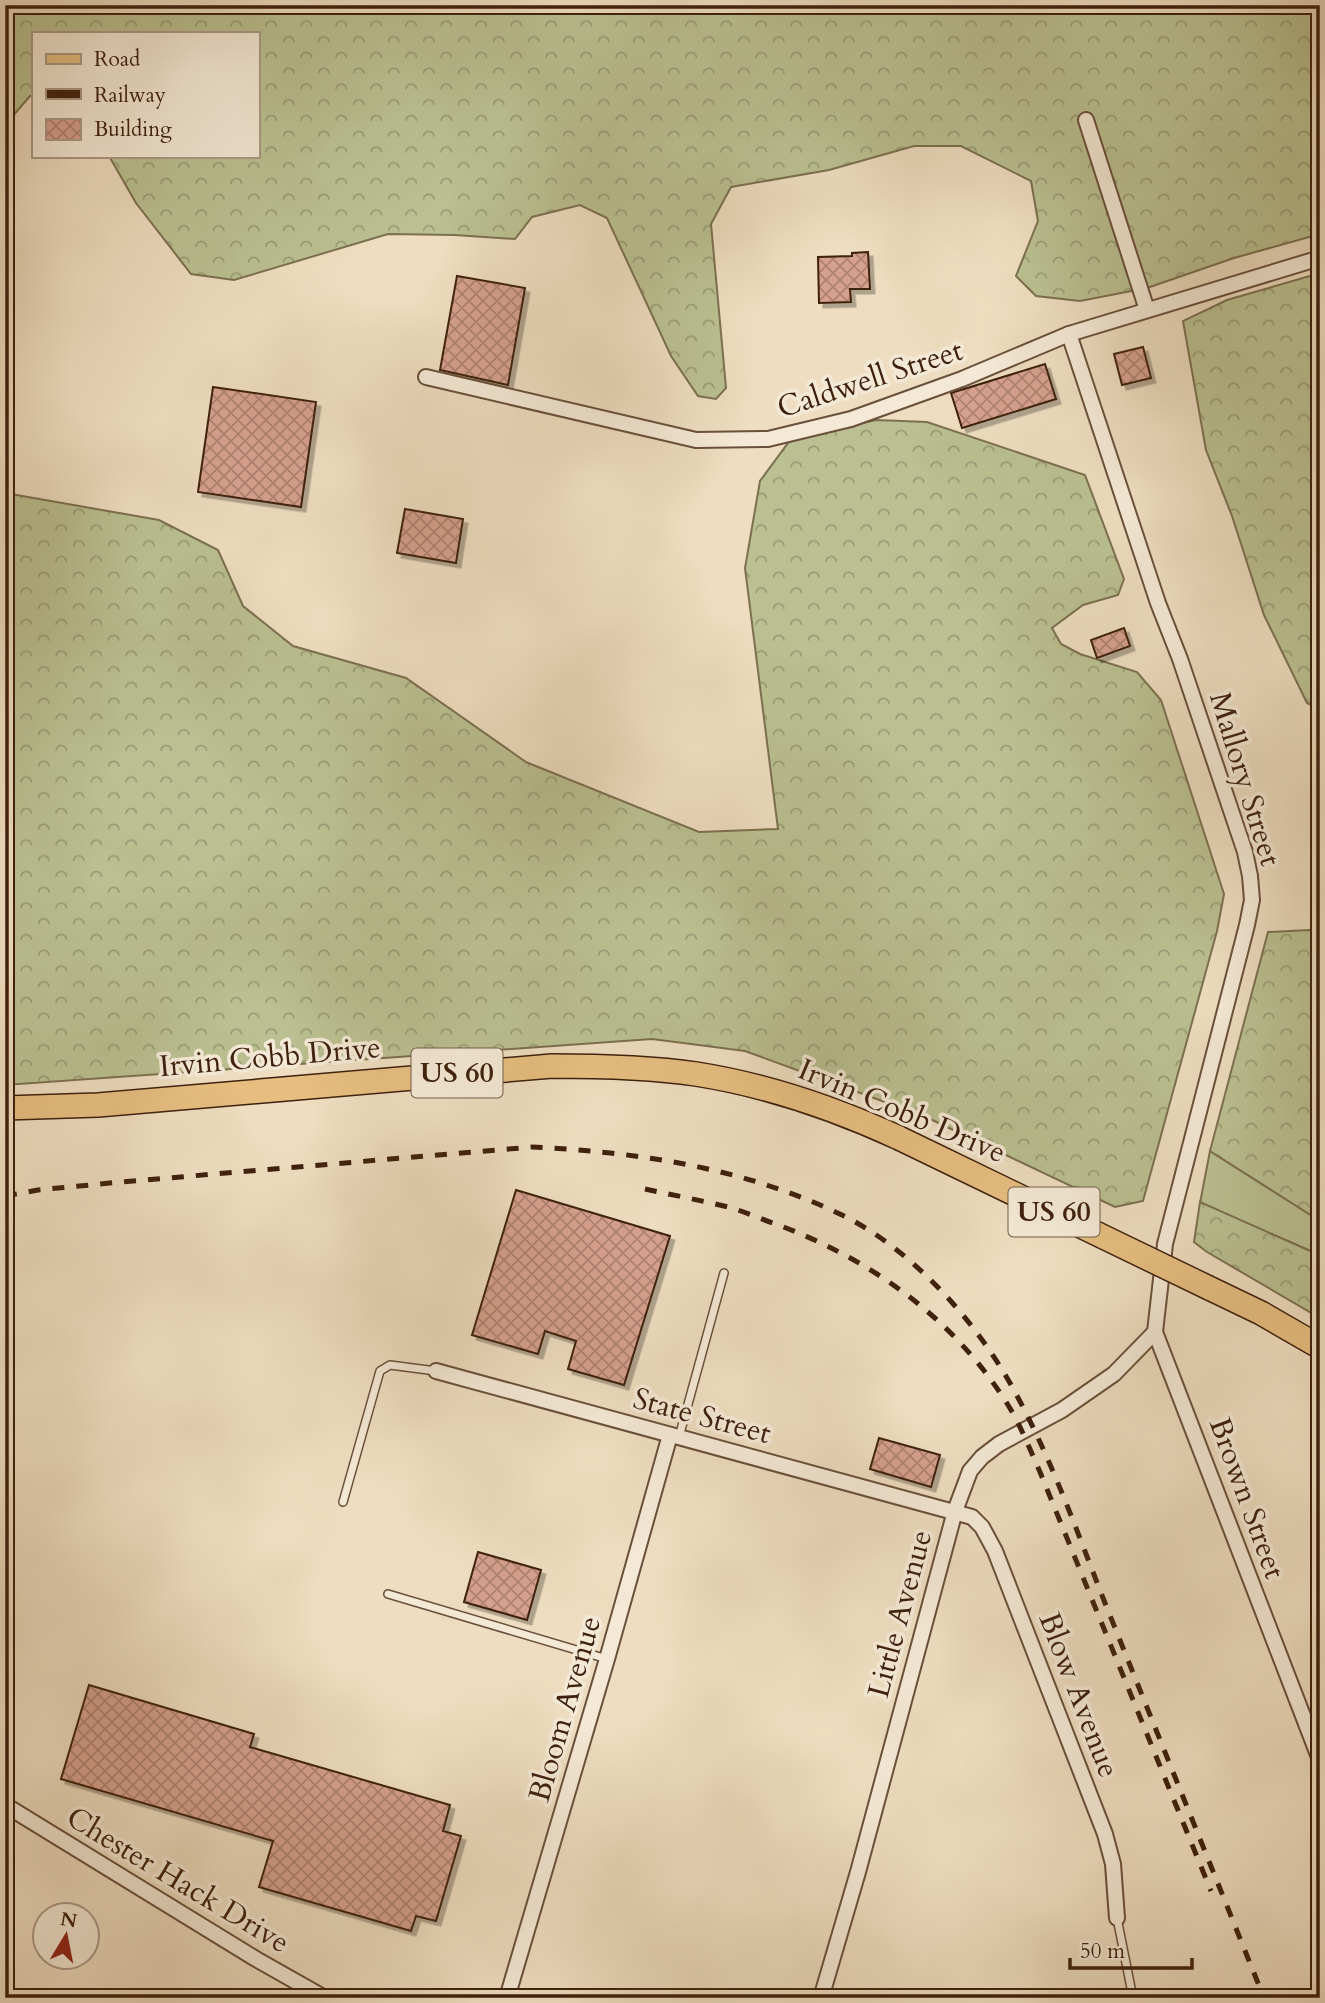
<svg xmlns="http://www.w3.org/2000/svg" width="1325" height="2003" viewBox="0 0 1325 2003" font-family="Cardo,serif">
  <defs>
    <pattern id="forest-crowns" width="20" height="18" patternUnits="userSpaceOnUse" patternTransform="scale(1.75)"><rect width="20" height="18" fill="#bac091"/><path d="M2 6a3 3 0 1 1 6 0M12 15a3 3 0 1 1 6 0" fill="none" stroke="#999c75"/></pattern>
    <pattern id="building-cross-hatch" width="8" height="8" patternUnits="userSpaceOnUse" patternTransform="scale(1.75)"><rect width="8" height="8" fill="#d6a08e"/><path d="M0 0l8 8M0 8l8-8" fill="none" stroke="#af8272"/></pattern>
    <filter id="shadow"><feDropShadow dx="4.5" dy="4.5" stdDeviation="0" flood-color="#0004"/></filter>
  </defs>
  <rect width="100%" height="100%" fill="#eeddc0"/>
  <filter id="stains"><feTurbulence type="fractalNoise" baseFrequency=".00286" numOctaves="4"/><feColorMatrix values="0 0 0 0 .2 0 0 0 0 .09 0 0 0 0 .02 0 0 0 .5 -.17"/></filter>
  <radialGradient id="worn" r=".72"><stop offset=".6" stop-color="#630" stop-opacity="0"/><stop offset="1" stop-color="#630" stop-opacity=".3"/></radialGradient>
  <!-- grass -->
  <path fill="#bac091" stroke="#7c704f" stroke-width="2" d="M1210,1151L1320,1221V1257L1308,1250L1200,1203Z"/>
  <!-- forest -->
  <g fill="url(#forest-crowns)" stroke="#7c704f" stroke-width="2">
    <path d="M5,5H1320V234L1234,258L1147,288L1080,301L1036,296L1016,276L1038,221L1031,181L961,146H914L829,170L731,187L711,224L726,388L716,399L698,396L671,356L607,218L580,205L532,217L515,239L455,235L388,234L234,280L191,274L136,203L109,156H257V33H33V96H30L5,125Z"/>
    <path d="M1320,273V710L1307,703L1264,615L1232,516L1206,450L1183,321L1227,300Z"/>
    <path d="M876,420L927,422L1085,475L1124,579L1118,595L1083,605L1052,628L1061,644L1080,654L1137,672L1161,700L1224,894L1217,931L1143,1201L1115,1207L926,1117L745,1051L652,1039L5,1085V493L159,520L218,550L243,606L293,646L406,678L526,762L699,832L778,829L745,568L760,481L791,439Z"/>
    <path d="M1310,930L1320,931V1221L1210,1151L1268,932Z"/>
    <path d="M1200,1202L1308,1250L1320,1257V1318L1207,1252L1194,1242Z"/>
  </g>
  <!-- building -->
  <g fill="url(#building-cross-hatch)" stroke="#3e200d" stroke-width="2" filter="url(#shadow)">
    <path d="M868,252L870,289H850L851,302L819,303L818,257L852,256V253Z"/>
    <path d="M457,276L525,288L508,385L440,370Z"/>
    <path d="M1143,347L1151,378L1122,385L1114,354Z"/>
    <path d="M1045,364L1056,399L962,428L951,393Z"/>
    <path d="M213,387L316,402L301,507L198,492Z"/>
    <path d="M405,509L463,519L456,563L397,553Z"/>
    <path d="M1124,628L1130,646L1097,658L1091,640Z"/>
    <path d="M516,1190L670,1236L624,1385L568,1369L576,1341L545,1331L538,1354L472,1335Z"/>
    <path d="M879,1438L940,1455L931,1487L870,1469Z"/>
    <path d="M478,1552L541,1570L527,1620L464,1602Z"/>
    <path d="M89,1685L254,1734L250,1747L450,1805L443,1831L461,1836L436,1921L416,1916L411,1931L259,1887L273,1841L61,1779Z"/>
  </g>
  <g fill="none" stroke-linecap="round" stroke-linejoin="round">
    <!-- lane casing -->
    <g stroke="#6a4f3a" stroke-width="10">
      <g id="lane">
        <path d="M679,1437L724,1273"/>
        <path d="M343,1502L380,1371L390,1365L436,1371"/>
        <path d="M388,1594L607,1659"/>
        <path d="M1117,1918L1133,1998"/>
      </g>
    </g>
    <!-- street casing -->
    <g stroke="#6a4f3a" stroke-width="18">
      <g id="street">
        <path d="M1086,120L1147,310"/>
        <path d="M1069,334L1158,603L1180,659L1245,852L1250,876L1252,900L1247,925L1165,1244L1155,1332L1320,1760"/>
        <path d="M426,377L696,440L768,439L851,419L962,379L1069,334L1320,258"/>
        <path d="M436,1371L972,1517L982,1527L995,1551L1105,1834L1113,1864L1117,1918"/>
        <path d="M5,1805L256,1959L325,1998"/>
        <path d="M507,1998L607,1659L670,1435"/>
        <path d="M821,1998L858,1872L955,1511L970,1471L982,1457L999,1444L1062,1410L1114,1374L1155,1332"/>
      </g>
    </g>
    <!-- primary casing -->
    <g stroke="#3e200d" stroke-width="26">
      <g id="primary">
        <path d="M5,1108L98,1105L552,1066C600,1066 648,1067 696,1074C766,1085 834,1108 899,1138"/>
        <path d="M1209,1288L1261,1313L1320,1347"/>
      </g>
    </g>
    <!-- lane -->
    <use href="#lane" stroke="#f4e9d6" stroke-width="7"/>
    <!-- street -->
    <use href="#street" stroke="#f4e9d6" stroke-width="14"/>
    <!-- primary -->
    <use href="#primary" stroke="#e7be80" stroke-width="23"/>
    <!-- rail -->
    <g stroke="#3e200d" stroke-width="5" stroke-dasharray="12 12" stroke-linecap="butt">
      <path d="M645,1189C672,1195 700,1200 728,1207C743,1211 758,1218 773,1223C869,1258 953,1317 1008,1405C1021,1426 1030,1450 1040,1472L1211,1891"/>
      <path d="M5,1196L38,1190L121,1182L532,1147C638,1152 745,1168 842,1215C910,1248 973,1318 1010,1383C1049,1452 1076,1529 1105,1603C1158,1735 1211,1866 1264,1998"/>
    </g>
    <!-- primary-bridge casing -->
    <g stroke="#3e200d" stroke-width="26" stroke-linecap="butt">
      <path id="primary-bridge" d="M899,1138L1209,1288"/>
    </g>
    <!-- primary-bridge -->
    <use href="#primary-bridge" stroke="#e7be80" stroke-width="23"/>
  </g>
  <g text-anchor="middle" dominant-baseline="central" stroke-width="7" stroke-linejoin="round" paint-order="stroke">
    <!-- shield labels -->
    <g fill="#f4e9d6" stroke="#755c49" stroke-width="2">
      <rect x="411.5" y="1048.5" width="91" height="49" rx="5"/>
      <rect x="1008.5" y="1187.5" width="91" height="49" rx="5"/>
    </g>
    <g font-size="28" font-weight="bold" fill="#3e200d">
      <text x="457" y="1073">US 60</text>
      <text x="1054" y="1212">US 60</text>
    </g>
    <!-- street labels -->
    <g font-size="30" fill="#3e200d" stroke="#f4e9d6">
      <text transform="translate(870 379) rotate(-18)">Caldwell Street</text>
      <text transform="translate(1245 779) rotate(73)">Mallory Street</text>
      <text transform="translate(270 1057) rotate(-5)">Irvin Cobb Drive</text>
      <text transform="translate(902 1111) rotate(23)">Irvin Cobb Drive</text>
      <text transform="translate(702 1416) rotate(15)">State Street</text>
      <text transform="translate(1247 1498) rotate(70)">Brown Street</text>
      <text transform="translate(900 1614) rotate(-75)">Little Avenue</text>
      <text transform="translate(1079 1695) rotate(69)">Blow Avenue</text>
      <text transform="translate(565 1709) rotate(-74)">Bloom Avenue</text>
      <text transform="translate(178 1880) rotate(31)">Chester Hack Drive</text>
    </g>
  </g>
  <!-- margin -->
  <rect width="1325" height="2003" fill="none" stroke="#eeddc0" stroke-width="28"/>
  <rect x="7" y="7" width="1311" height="1989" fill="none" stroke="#3e200d" stroke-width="3.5"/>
  <rect x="14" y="14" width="1297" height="1975" fill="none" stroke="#3e200d" stroke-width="2"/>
  <!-- legend -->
  <rect x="32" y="32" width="228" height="126" fill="#f4e9d6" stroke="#ab9986" stroke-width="2"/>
  <rect x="46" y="54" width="35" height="10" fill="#e7be80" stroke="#ab9986" stroke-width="2"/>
  <text x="94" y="66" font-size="21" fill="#3e200d">Road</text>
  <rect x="46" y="89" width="35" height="10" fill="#3e200d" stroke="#ab9986" stroke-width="2"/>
  <text x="94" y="102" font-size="21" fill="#3e200d">Railway</text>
  <rect x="46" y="119" width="35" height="21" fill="url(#building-cross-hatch)" stroke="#ab9986" stroke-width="2"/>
  <text x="94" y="136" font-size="21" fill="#3e200d">Building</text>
  <!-- north arrow -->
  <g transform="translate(66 1936) rotate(10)"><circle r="33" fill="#f4e9d6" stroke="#ab9986" stroke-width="2"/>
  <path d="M0-5L12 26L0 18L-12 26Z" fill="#8f2418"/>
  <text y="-10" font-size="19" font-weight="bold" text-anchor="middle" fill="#3e200d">N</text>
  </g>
  <!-- scale -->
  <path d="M1070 1958v10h122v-10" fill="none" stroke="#3e200d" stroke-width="3.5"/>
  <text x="1080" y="1958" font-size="21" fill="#3e200d" stroke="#f4e9d6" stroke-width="5" paint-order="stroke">50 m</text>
  <rect width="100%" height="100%" filter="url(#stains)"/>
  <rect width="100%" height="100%" fill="url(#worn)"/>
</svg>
